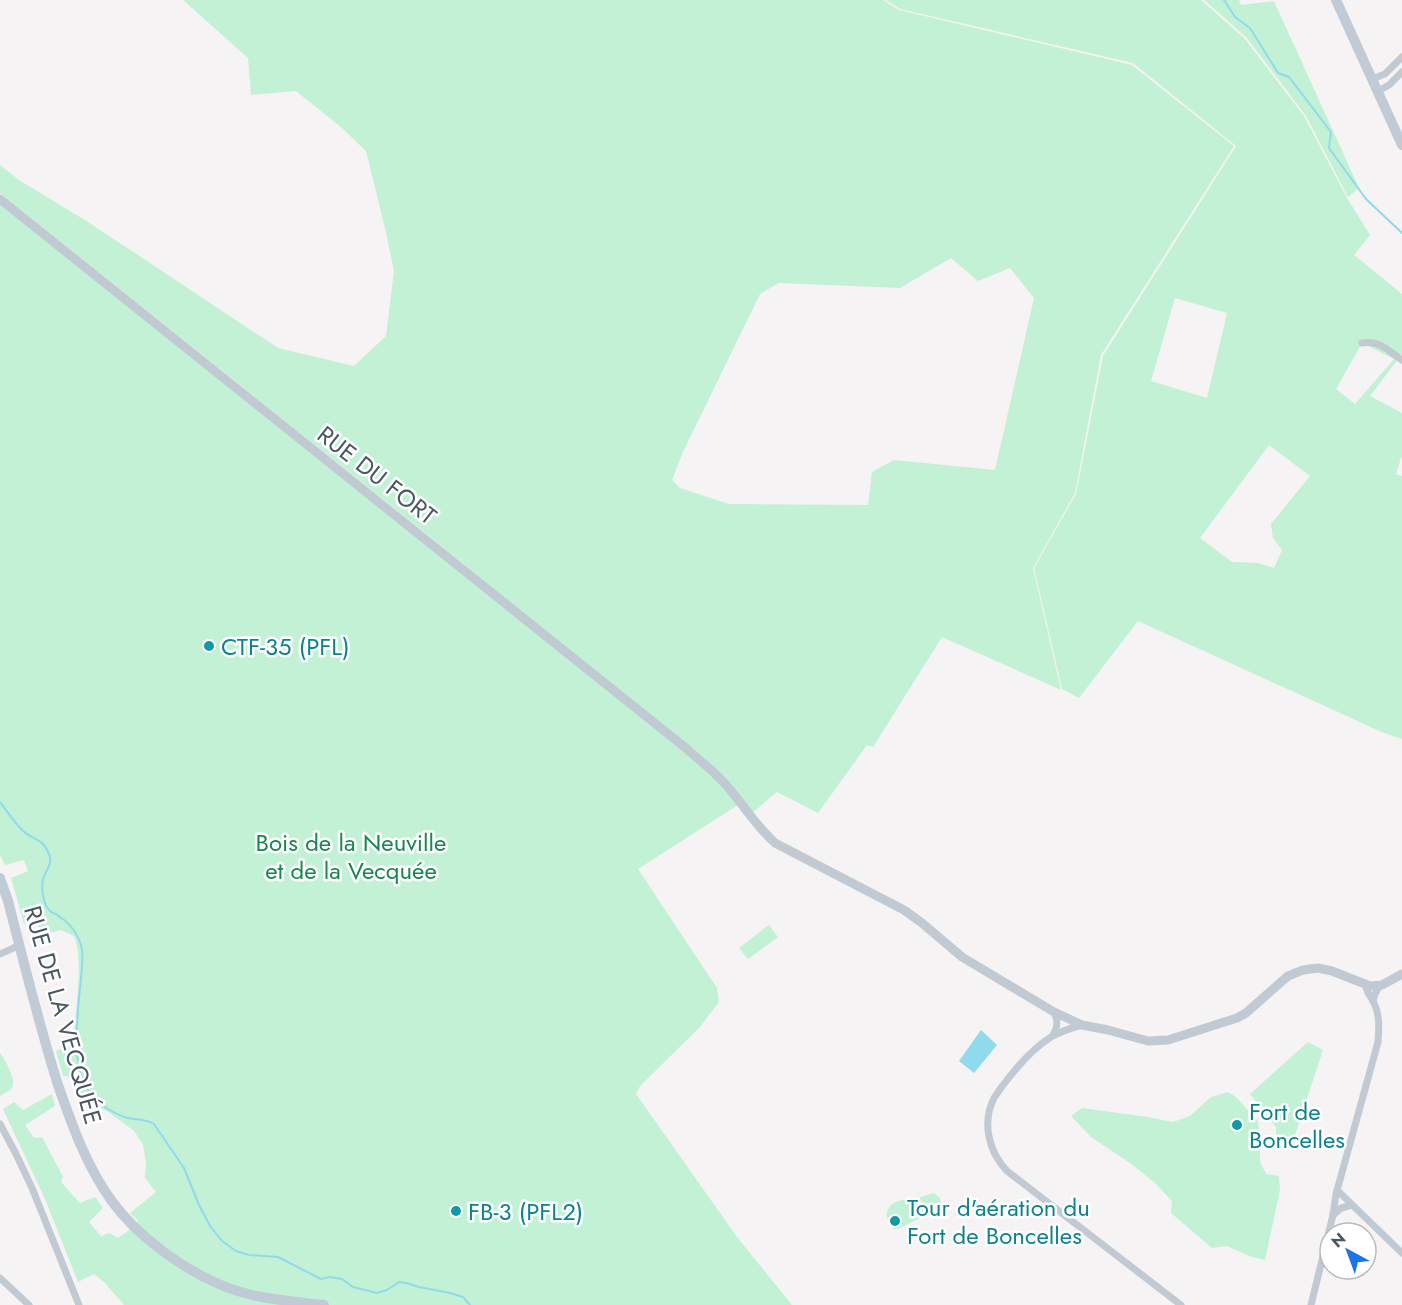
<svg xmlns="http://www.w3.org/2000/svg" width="1402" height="1305" viewBox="0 0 1402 1305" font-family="Jost,sans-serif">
  <rect width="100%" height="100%" fill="#f5f3f3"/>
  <!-- green -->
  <g fill="#c3f1d5" fill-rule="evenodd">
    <path d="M183,0H883L899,10L1132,65L1234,146L1101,355L1075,493L1033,568L1061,690L942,637L873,747L867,745L818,813L777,792L752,813L728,782L455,557L0,193V165L19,180L88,222L278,348L354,366L386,336L394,271L385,228L366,151L342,128L296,91L251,95L248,58ZM951,258L978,281L1010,268L1034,298L995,470L894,460L872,472L868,505L729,504L680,488L672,480L683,452L760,294L779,283L900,288Z"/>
    <path d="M886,0H1201L1245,39L1304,116L1347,198L1370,235L1354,255L1402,294V354L1370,396L1402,413V455L1396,474L1402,476V739L1384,733L1138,621L1079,698L1062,689L1034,568L1076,494L1103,356L1236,146L1133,63L900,9ZM1175,298L1227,313L1207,398L1151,381ZM1362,343L1394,359L1355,404L1336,389ZM1269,445L1310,476L1271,524L1273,538L1282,550L1274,568L1258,563L1232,562L1200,538Z"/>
    <path d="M1204,0H1239L1241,5L1274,1L1359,188L1348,197L1306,116L1246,37Z"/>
    <path d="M0,204L712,774L738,805L638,869L717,988L719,1002L699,1028L640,1086L636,1094L737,1237L792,1305H124L105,1283L94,1274L78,1282L45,1199L3,1109L14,1102L23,1110L52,1094L55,1106L25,1125L34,1138L42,1137L63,1177L61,1182L80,1203L95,1197L103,1208L89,1222L101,1236L109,1233L118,1238L128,1231L138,1221L130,1213L156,1192L145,1178L146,1164L143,1144L134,1131L110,1113L83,1098L67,1076H63L56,1051L73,1044C75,1018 84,958 74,936L61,930L41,935L37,922L24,924L11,878L28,871L24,860L5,865L0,855Z"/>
    <path d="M769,925L778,937L748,959L739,948Z"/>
    <path d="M1308,1042L1323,1050L1291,1147L1276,1143V1127L1250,1094Z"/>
    <path d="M0,1053C5,1060 17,1080 12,1088C10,1091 3,1094 0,1096Z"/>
    <path d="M1228,1092L1236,1097L1258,1121L1260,1144V1162L1266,1174L1279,1176L1280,1190L1265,1260L1249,1256L1227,1246L1212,1248L1171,1213L1172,1201L1155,1183L1130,1163L1091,1137L1071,1116L1082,1108L1148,1117L1173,1122L1190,1116L1211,1097Z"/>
    <path d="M934,1193L940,1198L941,1202L938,1209L898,1229H893C891,1225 885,1217 887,1212C891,1199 905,1200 915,1198C922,1198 928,1194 934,1193Z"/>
  </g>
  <!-- water -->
  <path fill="#90daee" d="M981,1030L997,1045L974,1073L959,1061Z"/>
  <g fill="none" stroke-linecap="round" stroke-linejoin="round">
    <!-- stream -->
    <g stroke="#90daee" stroke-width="2">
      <path d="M1224,0L1235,17L1250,28L1278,73L1289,77L1331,132L1329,148L1366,199L1402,233"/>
      <path d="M0,802C7,811 14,822 22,830C33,841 42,837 49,854C53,864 46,870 43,879C41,886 43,904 49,910C51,913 57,914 60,917C71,924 80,937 82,950C83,959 82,969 81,978C78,1016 65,1081 103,1106C111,1111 119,1116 128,1118C137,1120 146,1119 154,1124L184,1168L199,1205L210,1226L222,1241L236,1251L249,1255L278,1257L321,1279L330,1277L342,1279L353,1287L377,1293L387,1290L399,1282L406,1283L419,1287L450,1293L463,1297L470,1305"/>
    </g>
    <!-- minor -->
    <g stroke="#c1cad2" stroke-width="7">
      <path d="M1372,79L1385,74L1402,57"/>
      <path d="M1378,91L1389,85L1402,72"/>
      <path d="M1362,343C1380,340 1388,351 1402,360"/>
      <path d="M0,954L20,945"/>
      <path d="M1373,1001L1375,994L1380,985"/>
      <path d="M1082,1025C1071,1028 1061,1031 1051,1037C1035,1047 1023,1060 1011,1075C1005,1082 999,1090 994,1098C982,1122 988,1151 1007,1171L1181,1305"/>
      <path d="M1053,1035C1058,1026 1058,1021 1054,1012"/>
      <path d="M0,1124L16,1154L32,1188L79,1305"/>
      <path d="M1338,1191L1402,1253"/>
      <path d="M1333,1215L1341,1208L1352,1205"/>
      <path d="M0,1278L29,1305"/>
      <path d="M1311,1305L1333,1215L1336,1194L1378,1042C1379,1029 1380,1015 1374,1003C1371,996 1366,993 1366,985"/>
    </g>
    <!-- tertiary -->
    <path stroke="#c1cad2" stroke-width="9" d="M0,199L687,749C700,761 714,771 726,785C743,804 756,826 775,843L904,910L922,923L962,957L1054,1012L1082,1025L1108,1030L1148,1041L1168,1040L1237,1018L1246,1013L1288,976L1303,970L1318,968L1332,971L1370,986L1382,985L1402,974"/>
    <!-- secondary -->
    <g stroke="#c1cbd6" stroke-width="10">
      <path d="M1336,0L1402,145"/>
      <path d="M0,878L8,901C24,963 39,1025 58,1085C72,1125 86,1165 111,1200C137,1236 181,1268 221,1285C254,1299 289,1301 324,1305"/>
    </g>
  </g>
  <!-- markers -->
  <g fill="#0f9aa8" stroke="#fff" stroke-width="2">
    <circle cx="209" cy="646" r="6"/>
    <circle cx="1237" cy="1125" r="6"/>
    <circle cx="456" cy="1211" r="6"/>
    <circle cx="895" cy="1221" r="6"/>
  </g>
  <g text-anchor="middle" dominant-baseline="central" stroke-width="5" stroke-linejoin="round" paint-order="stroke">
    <!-- street labels -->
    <g font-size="24" fill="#4a5661" stroke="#fff">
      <text transform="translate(377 475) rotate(38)">RUE DU FORT</text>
      <text transform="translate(63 1015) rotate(74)">RUE DE LA VECQUÉE</text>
    </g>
    <!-- culture labels -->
    <g font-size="24" fill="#0d838f" stroke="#fff" text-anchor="start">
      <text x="221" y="646">CTF-35 (PFL)</text>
      <text x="1249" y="1111">Fort de<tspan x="1249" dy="28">Boncelles</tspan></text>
      <text x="907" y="1207">Tour d'aération du<tspan x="907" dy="28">Fort de Boncelles</tspan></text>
      <text x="468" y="1211">FB-3 (PFL2)</text>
    </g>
    <!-- park labels -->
    <g font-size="24" fill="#17864f" stroke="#fff">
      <text x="351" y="842">Bois de la Neuville<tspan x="351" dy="28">et de la Vecquée</tspan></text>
    </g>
  </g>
  <!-- north arrow -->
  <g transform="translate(1348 1251) rotate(319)"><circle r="28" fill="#ffffff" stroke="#b7bbc0" stroke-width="1.5"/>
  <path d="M0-4.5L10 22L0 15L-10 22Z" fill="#1a73e8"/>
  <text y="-9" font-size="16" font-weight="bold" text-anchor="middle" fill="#4a5661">N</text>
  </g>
</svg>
